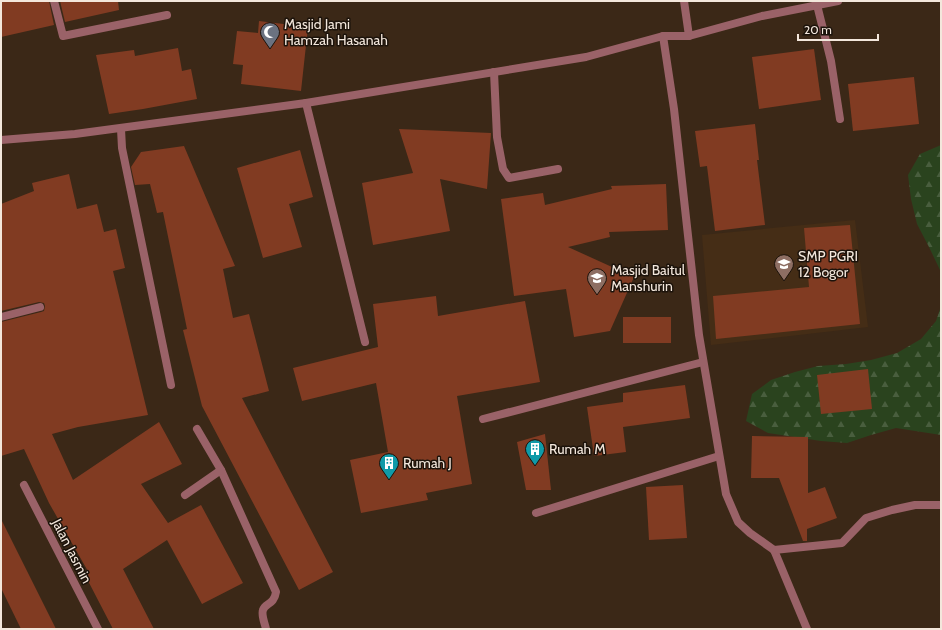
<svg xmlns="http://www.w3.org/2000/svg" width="942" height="630" viewBox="0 0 942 630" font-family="Cabin,sans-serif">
  <defs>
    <pattern id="forest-firs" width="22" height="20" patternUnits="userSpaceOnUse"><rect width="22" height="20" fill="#2a431e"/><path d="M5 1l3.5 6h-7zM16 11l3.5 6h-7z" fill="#495e3e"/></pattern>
  </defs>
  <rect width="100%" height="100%" fill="#3b2817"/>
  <!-- built -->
  <path fill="#452d16" d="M855,220L868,327L711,345L702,235Z"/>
  <!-- forest -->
  <g fill="url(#forest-firs)">
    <path d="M941,145V277L940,270L929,247L917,224L911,199L908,175L920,154Z"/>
    <path d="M941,306V435L896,428L871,435L847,443L821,441L768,433L746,421L752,394L771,380L795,372L818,366L846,364L871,360L897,353L921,339L936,321Z"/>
  </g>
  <!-- building -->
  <g fill="#813b22">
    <path d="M1,1H49L54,25L1,37Z"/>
    <path d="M60,1H118L119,10L65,22Z"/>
    <path d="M259,21L308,27L301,91L241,84L243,65L233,64L237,31L258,33Z"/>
    <path d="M178,48L182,71L191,69L197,99L143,109L109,114L96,55L134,50L135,56Z"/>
    <path d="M814,49L821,100L759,109L752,57Z"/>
    <path d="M914,77L919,124L853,131L848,84Z"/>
    <path d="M755,124L759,160H757L765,225L715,231L707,166L700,167L695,131Z"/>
    <path d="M399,129L491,133L487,189L440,179L450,231L373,245L362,183L413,173Z"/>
    <path d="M184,146L235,266L223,269L233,318L249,314L269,391L242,398L333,572L299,590L202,406L183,330L187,329L163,212L157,213L150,184L135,185L131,167L141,152Z"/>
    <path d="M300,150L313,197L289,204L302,247L263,258L237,168Z"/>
    <path d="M69,174L77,209L97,204L104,232L116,229L125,268L113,271L148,415L78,427L52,434L73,480L159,422L182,464L141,484L168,523L201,505L243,583L202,604L167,540L123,569L154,629H113L85,575L89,573L49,503L24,449L1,456V322L41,312L44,311L45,306L44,303L39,302L1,311V204L34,191L32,183Z"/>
    <path d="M666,184L668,230L609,232L610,237L568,247L634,277L610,331L574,337L566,289L514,296L501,199L543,193L545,205L612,189L611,186Z"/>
    <path d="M850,225L860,324L716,339L713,296L809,287L804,228Z"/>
    <path d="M436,296L438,316L525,301L540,382L457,396L472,484L426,493L428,500L361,513L350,460L388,452L376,383L302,401L293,368L378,347L373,304Z"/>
    <rect x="623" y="317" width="48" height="26"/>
    <path d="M868,369L872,409L821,414L817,375Z"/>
    <path d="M685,385L690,418L623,427L626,452L594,456L587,407L623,402V393Z"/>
    <path d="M545,434L551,490H526L517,442Z"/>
    <path d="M752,436L808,437V493L825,487L837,518L807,529V541H803L779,478H751Z"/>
    <path d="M683,485L687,538L649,540L646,487Z"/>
    <path d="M1,519L56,629H21L1,588Z"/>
  </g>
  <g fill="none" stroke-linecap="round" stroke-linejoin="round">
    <!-- minor -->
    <g stroke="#9a6268" stroke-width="8">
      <path d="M54,1L63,36L167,15"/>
      <path d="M684,1L689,36"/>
      <path d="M817,5L831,61L840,119"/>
      <path d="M663,36L674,109L699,335L726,494L738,522L750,533L774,550L807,629"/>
      <path d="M494,72L497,137L503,169L509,178L558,169"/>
      <path d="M306,103L365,342L359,318"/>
      <path d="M121,129L122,148L171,385"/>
      <path d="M1,140L75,134L306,103L586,57L663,36H689L762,16L838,1"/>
      <path d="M1,317L40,307"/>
      <path d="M483,419L703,362"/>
      <path d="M197,429L221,470L276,592C274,605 265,603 263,610C261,615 265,624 266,629"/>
      <path d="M24,485L98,629"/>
      <path d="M185,495L221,470"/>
      <path d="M536,513L719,456"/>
      <path d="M774,550L842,543L866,518L892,510L915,505H941"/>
    </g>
  </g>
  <!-- icons -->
  <defs>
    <g id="mosque-pin" transform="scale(1)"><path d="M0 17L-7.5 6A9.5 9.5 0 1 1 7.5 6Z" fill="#6b7280" stroke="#1c130b"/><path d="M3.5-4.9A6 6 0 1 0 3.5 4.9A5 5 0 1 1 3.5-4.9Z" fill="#fff"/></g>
    <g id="school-pin" transform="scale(1)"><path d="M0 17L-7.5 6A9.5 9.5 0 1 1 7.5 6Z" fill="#8d6e63" stroke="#1c130b"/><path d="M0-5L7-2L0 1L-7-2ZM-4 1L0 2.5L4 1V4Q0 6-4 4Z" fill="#fff"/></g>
    <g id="building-pin" transform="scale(1)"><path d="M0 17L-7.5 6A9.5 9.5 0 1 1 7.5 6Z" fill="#0f9aa8" stroke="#1c130b"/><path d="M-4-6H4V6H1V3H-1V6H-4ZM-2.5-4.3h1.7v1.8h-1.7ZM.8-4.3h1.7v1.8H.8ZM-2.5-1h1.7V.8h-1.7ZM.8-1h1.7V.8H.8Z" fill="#fff"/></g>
  </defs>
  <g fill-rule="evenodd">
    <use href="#mosque-pin" x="270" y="32"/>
    <use href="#school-pin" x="784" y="264"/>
    <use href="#school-pin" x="597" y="278"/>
    <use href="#building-pin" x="535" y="449"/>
    <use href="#building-pin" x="389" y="463"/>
  </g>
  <g text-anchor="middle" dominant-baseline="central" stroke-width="3" stroke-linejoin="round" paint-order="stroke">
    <!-- poi labels -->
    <g font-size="14" fill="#f3e7dc" stroke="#1c130b" text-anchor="start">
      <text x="284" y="24">Masjid Jami<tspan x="284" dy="16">Hamzah Hasanah</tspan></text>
      <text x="798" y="256">SMP PGRI<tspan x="798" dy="16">12 Bogor</tspan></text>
      <text x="611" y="270">Masjid Baitul<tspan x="611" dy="16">Manshurin</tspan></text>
      <text x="549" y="449">Rumah M</text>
      <text x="403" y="463">Rumah J</text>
    </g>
    <!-- street labels -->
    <g font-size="14" fill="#f3e7dc" stroke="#1c130b">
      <text transform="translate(72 551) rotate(63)">Jalan Jasmin</text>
    </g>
  </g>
  <!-- border -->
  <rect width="942" height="630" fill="none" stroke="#f3e7dc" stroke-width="4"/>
  <!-- scale -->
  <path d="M798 34v6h80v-6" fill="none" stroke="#f3e7dc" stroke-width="2"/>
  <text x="804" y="34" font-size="12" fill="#f3e7dc" stroke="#1c130b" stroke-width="3" paint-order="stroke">20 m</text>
</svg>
